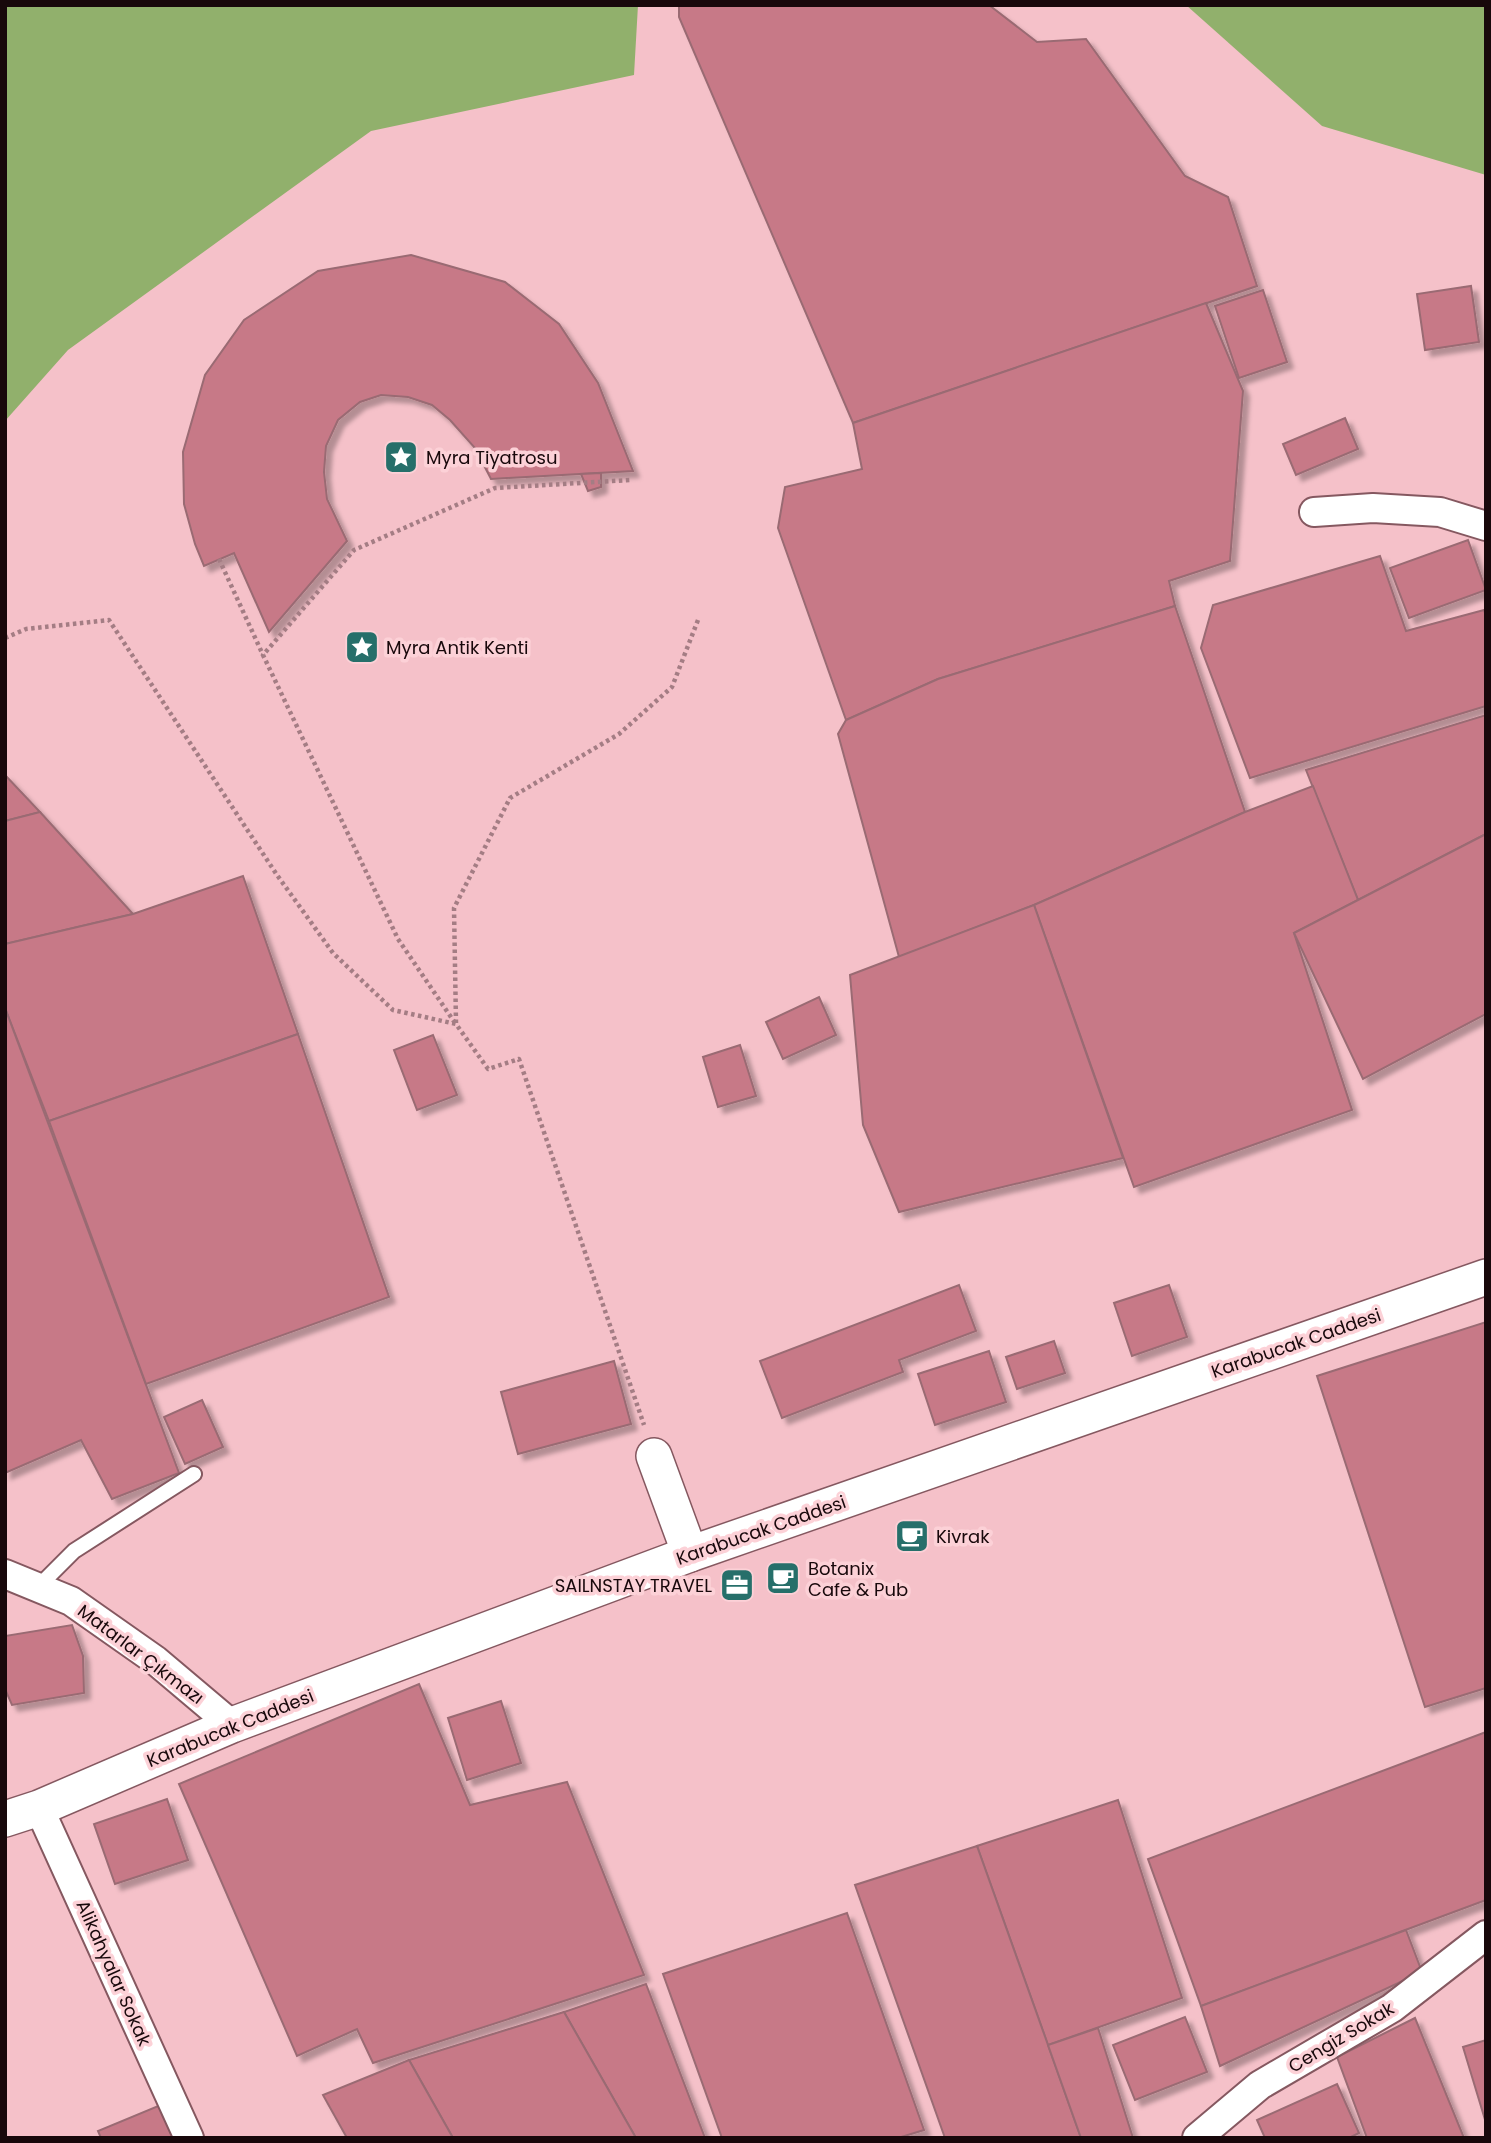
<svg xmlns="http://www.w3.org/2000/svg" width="1491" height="2143" viewBox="0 0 1491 2143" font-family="Poppins,sans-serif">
  <defs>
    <filter id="shadow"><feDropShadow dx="6" dy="6" stdDeviation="2" flood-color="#0004"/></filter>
  </defs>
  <rect width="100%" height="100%" fill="#f5c1c9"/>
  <!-- forest -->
  <g fill="#91b06c">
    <path d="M5,5H638L634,75L371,131L68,350L5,421Z"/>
    <path d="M1186,5H1486V175L1322,126Z"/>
  </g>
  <!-- building -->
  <g fill="#c77987" stroke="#9a6b73" stroke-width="2" filter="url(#shadow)">
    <path d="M679,5H989L1037,42L1086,39L1185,176L1228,197L1257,286L853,423L679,17Z"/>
    <path d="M411,255L505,282L559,324L598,383L633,471L491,479L475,448L450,420L432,405L408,397L381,395L360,402L338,420L326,446L324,472L327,499L347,541L269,632L234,553L204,566L195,544L184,504L183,452L205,375L244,320L318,271Z"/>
    <path d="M1471,286L1479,342L1425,350L1417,294Z"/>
    <path d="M1263,290L1287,362L1239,378L1215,306Z"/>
    <path d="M1206,303L1243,391L1230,561L1169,581L1175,606L938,679L846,720L778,528L785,487L862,469L853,423Z"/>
    <path d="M1345,418L1358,449L1296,475L1283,444Z"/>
    <path d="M601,473V487L588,491L581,474Z"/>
    <path d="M1468,540L1486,590L1409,618L1390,568Z"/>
    <path d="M1380,556L1406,631L1484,610L1486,616V706L1250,778L1201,648L1213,605Z"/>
    <path d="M1175,606L1245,812L1034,905L899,957L838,734L846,720L938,679Z"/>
    <path d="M1486,715V834L1358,900L1306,770Z"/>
    <path d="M5,775L40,812L5,821Z"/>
    <path d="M1313,786L1358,900L1294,933L1352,1110L1134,1187L1034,905L1245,812Z"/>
    <path d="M40,812L133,914L5,944V821Z"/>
    <path d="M1486,834V1014L1363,1079L1294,933Z"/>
    <path d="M243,876L298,1034L49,1121L5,1008V944L133,914Z"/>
    <path d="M1034,905L1123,1158L899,1212L863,1125L850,975Z"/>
    <path d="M819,997L836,1035L783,1059L766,1022Z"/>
    <path d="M5,1008L179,1473L112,1499L81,1440L5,1473Z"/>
    <path d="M298,1034L389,1297L146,1384L49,1121Z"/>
    <path d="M433,1035L457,1095L417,1110L394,1050Z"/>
    <path d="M740,1045L756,1096L718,1107L703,1057Z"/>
    <path d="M959,1285L976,1331L899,1360L903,1372L782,1418L760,1361Z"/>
    <path d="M1169,1285L1187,1337L1132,1356L1114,1303Z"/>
    <path d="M1486,1322V1688L1425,1707L1317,1376Z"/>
    <path d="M1054,1341L1065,1373L1017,1389L1006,1357Z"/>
    <path d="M989,1351L1006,1402L935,1425L918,1374Z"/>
    <path d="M614,1361L631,1424L518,1454L501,1392Z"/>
    <path d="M202,1400L223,1447L185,1464L164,1417Z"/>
    <path d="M72,1625L83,1656L84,1693L12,1705L5,1689V1636Z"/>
    <path d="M419,1684L470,1805L567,1782L644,1975L373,2063L357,2029L297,2056L179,1784Z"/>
    <path d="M501,1701L521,1763L467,1780L448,1718Z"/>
    <path d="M1486,1732V1900L1201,2006L1148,1859Z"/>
    <path d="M167,1799L188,1860L115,1884L94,1824Z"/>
    <path d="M1118,1800L1182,1998L1048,2045L977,1846Z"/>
    <path d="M977,1846L1048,2045L1081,2138H945L855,1885Z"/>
    <path d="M847,1913L924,2130L898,2138H722L663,1974Z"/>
    <path d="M1406,1930L1422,1972L1220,2066L1201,2006Z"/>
    <path d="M646,1984L705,2138H636L564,2012Z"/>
    <path d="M564,2012L636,2138H453L409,2060Z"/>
    <path d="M1185,2017L1207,2072L1135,2100L1113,2045Z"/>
    <path d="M1415,2018L1464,2138H1367L1337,2057Z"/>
    <path d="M1098,2028L1133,2138H1081L1048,2045Z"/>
    <path d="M1486,2040V2123L1463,2047Z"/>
    <path d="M409,2060L453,2138H347L323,2095Z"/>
    <path d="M1337,2084L1359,2133L1349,2138H1265L1257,2120Z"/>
    <path d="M163,2104L177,2138H101L98,2131Z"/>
  </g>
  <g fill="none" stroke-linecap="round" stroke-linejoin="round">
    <!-- service casing -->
    <g stroke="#855860" stroke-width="18">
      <path id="service" d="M37,1588L74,1551L194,1474"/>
    </g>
    <!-- minor casing -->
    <g stroke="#855860" stroke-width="32">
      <g id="minor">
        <path d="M1314,512L1373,508L1440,512L1486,526"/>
        <path d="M5,1574L71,1601L155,1660L232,1725"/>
        <path d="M39,1808L189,2138"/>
        <path d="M1197,2138L1260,2085L1392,2008L1486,1935"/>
      </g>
    </g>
    <!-- tertiary casing -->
    <g stroke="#855860" stroke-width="38">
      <g id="tertiary">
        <path d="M654,1456L690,1554"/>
        <path d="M5,1819L39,1808L232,1725L690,1554L1486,1277"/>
      </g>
    </g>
    <!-- path -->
    <g stroke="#a47d84" stroke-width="4.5" stroke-dasharray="3.5 3.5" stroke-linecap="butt">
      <path d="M219,559L263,655"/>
      <path d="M5,638L26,629L109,620L277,875L333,953L393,1010L456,1024L488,1069L519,1059L644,1425"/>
      <path d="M455,1023L398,939L263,655L354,550L495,488L630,480"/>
      <path d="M456,1023L454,908L510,798L619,734L672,687L698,620"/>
    </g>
    <!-- service -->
    <use href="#service" stroke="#fff" stroke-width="14"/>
    <!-- minor -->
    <use href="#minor" stroke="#fff" stroke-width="28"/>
    <!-- tertiary -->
    <use href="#tertiary" stroke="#fff" stroke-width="35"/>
  </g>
  <!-- icons -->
  <defs>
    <g id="sight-square" transform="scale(1.75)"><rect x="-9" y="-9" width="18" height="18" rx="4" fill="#266f6a" stroke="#fcd1d7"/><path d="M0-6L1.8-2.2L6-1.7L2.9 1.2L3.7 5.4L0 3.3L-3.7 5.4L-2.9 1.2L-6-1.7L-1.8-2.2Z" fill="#fff"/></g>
    <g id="cafe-square" transform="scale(1.75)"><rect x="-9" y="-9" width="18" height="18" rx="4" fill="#266f6a" stroke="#fcd1d7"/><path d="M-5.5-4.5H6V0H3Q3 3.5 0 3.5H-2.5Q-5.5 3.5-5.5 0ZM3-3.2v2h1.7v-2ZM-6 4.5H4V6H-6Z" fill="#fff"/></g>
    <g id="office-square" transform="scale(1.75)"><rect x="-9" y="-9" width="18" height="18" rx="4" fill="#266f6a" stroke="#fcd1d7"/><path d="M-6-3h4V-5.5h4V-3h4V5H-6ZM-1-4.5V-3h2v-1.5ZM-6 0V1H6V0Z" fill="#fff"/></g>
  </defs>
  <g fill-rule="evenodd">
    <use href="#sight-square" x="401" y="457"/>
    <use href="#sight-square" x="362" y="647"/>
    <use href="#cafe-square" x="912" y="1536"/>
    <use href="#cafe-square" x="783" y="1578"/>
    <use href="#office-square" x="737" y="1585"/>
  </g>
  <g text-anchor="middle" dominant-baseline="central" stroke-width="7" stroke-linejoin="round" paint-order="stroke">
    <!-- poi labels -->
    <g font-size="18" fill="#18080b" stroke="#fcd1d7" text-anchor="start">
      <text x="426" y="457">Myra Tiyatrosu</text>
      <text x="386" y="647">Myra Antik Kenti</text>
      <text x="936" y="1536">Kivrak</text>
      <text x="808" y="1568">Botanix<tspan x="808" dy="21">Cafe &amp; Pub</tspan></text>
      <text x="712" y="1585" text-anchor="end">SAILNSTAY TRAVEL</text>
    </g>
    <!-- street labels -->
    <g font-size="18" fill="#18080b" stroke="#fcd1d7">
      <text transform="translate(1296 1343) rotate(-19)">Karabucak Caddesi</text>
      <text transform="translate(761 1530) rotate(-19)">Karabucak Caddesi</text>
      <text transform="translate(141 1654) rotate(37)">Matarlar Çıkmazı</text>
      <text transform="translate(230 1728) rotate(-22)">Karabucak Caddesi</text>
      <text transform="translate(114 1973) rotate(66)">Alikahyalar Sokak</text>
      <text transform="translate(1341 2037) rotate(-31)">Cengiz Sokak</text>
    </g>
  </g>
  <!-- border -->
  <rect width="1491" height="2143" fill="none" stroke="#18080b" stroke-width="14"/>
</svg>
